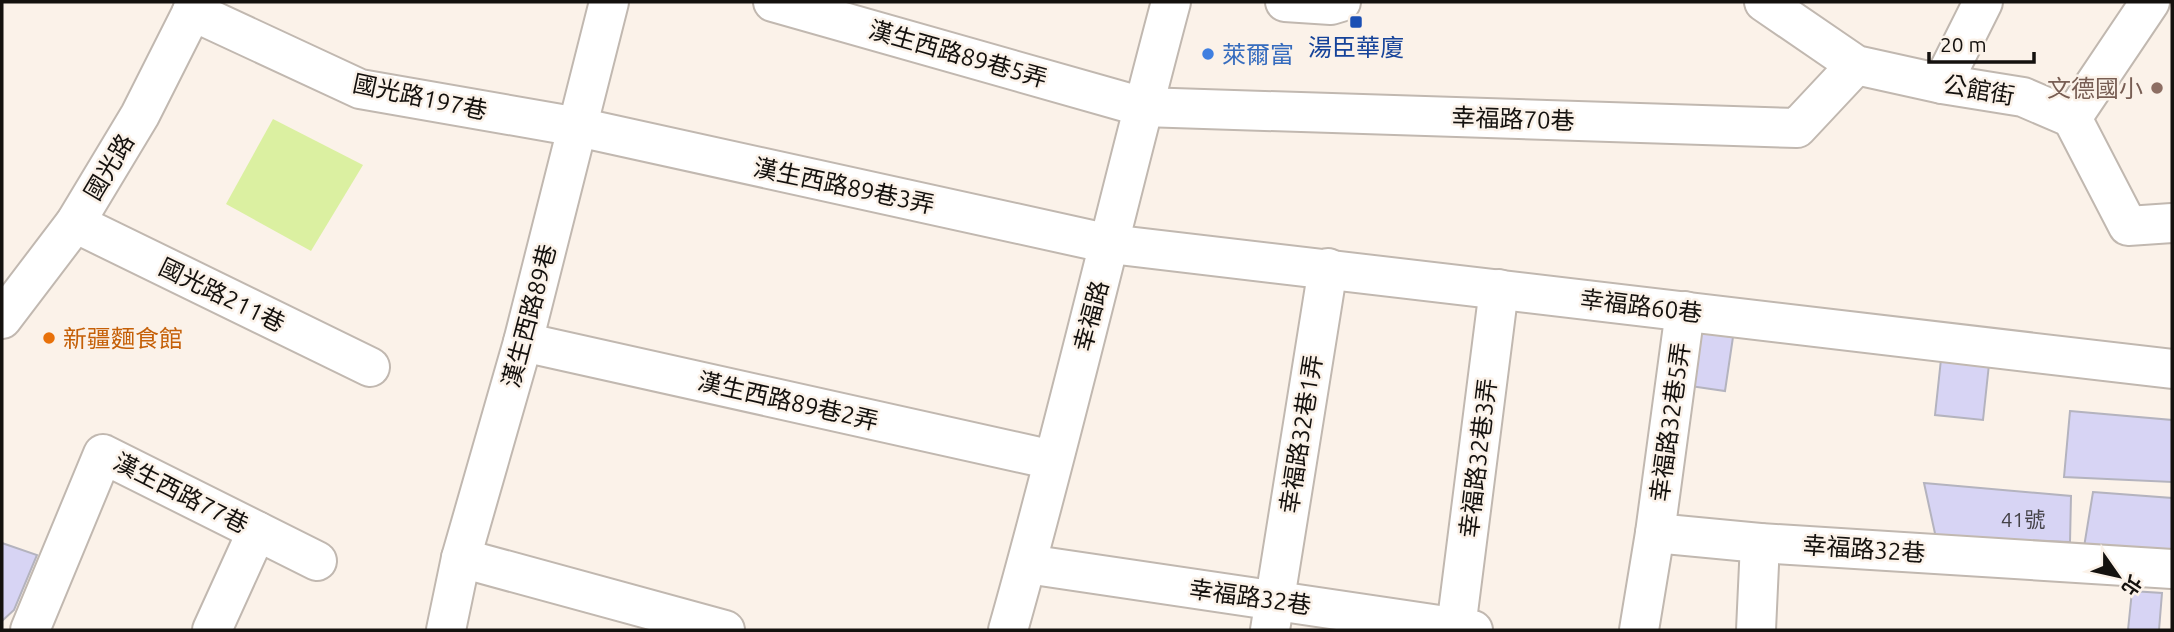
<svg xmlns="http://www.w3.org/2000/svg" width="2174" height="632" viewBox="0 0 2174 632" font-family="Ubuntu,'Noto Sans TC',sans-serif">
  <rect width="100%" height="100%" fill="#fbf2e9"/>
  <!-- green -->
  <path fill="#dbf0a1" d="M273,119L363,165L311,251L226,204Z"/>
  <!-- building -->
  <g fill="#d7d4f4" stroke="#b4b3be" stroke-width="2">
    <path d="M1691,331L1733,337L1725,391L1683,385Z"/>
    <path d="M1942,350L1990,355L1983,420L1935,415Z"/>
    <path d="M2070,411L2172,420V482L2064,477Z"/>
    <path d="M1924,483L2071,496L2070,542L1936,538Z"/>
    <path d="M2093,492L2172,498V553L2084,547Z"/>
    <path d="M2,543L37,555L14,610L2,621Z"/>
    <path d="M2132,591L2162,593L2159,630H2128Z"/>
  </g>
  <g fill="none" stroke-linecap="round" stroke-linejoin="round">
    <!-- minor casing -->
    <g stroke="#c1b8b0" stroke-width="42">
      <g id="minor">
        <path d="M773,2L1143,107L1797,128L1856,65"/>
        <path d="M1285,2L1331,5L1341,2"/>
        <path d="M1764,2L1856,65L1942,84L2023,97L2072,118"/>
        <path d="M192,11L360,89L578,127L1110,244L2172,369"/>
        <path d="M1942,84L1983,2"/>
        <path d="M2072,118L2128,226L2172,223"/>
        <path d="M2072,118L2150,2"/>
        <path d="M75,223L370,367"/>
        <path d="M2,319L75,223L140,115L197,2"/>
        <path d="M523,342L1053,460"/>
        <path d="M1655,533L1685,311"/>
        <path d="M461,558L725,630"/>
        <path d="M1027,564L1473,630"/>
        <path d="M1456,628L1499,289"/>
        <path d="M30,630L103,454L317,561"/>
        <path d="M212,630L257,531"/>
        <path d="M446,630L461,558L523,342L609,2"/>
        <path d="M1008,630C1067,422 1115,211 1171,2"/>
        <path d="M1270,630L1328,268"/>
        <path d="M1639,630L1655,533L1760,543L2172,569"/>
        <path d="M1756,630L1760,543"/>
      </g>
    </g>
    <!-- minor -->
    <use href="#minor" stroke="#fff" stroke-width="38"/>
  </g>
  <!-- markers -->
  <rect fill="#1a4fb4" stroke="#fbf2e9" stroke-width="2.5" x="1349" y="15" width="14" height="14" rx="3.5"/>
  <circle fill="#3f7fe0" stroke="#fbf2e9" stroke-width="2.5" cx="1208" cy="54" r="7"/>
  <circle fill="#8d6e63" stroke="#fbf2e9" stroke-width="2.5" cx="2157" cy="88" r="7"/>
  <circle fill="#e8710a" stroke="#fbf2e9" stroke-width="2.5" cx="49" cy="338" r="7"/>
  <g text-anchor="middle" dominant-baseline="central" stroke-width="5" stroke-linejoin="round" paint-order="stroke">
    <!-- number labels -->
    <g font-size="21" fill="#454248">
      <text x="2023" y="519">41號</text>
    </g>
    <!-- transit labels -->
    <g font-size="24" fill="#164399" stroke="#fbf2e9">
      <text x="1356" y="47">湯臣華廈</text>
    </g>
    <!-- street labels -->
    <g font-size="24" fill="#14110e" stroke="#fbf2e9">
      <text transform="translate(958 54) rotate(16)">漢生西路89巷5弄</text>
      <text transform="translate(1979 90) rotate(10)">公館街</text>
      <text transform="translate(420 97) rotate(12)">國光路197巷</text>
      <text transform="translate(1513 119) rotate(2)">幸福路70巷</text>
      <text transform="translate(109 167) rotate(-59)">國光路</text>
      <text transform="translate(844 186) rotate(12)">漢生西路89巷3弄</text>
      <text transform="translate(222 295) rotate(26)">國光路211巷</text>
      <text transform="translate(1641 306) rotate(7)">幸福路60巷</text>
      <text transform="translate(529 316) rotate(-75)">漢生西路89巷</text>
      <text transform="translate(1091 316) rotate(-75)">幸福路</text>
      <text transform="translate(788 401) rotate(13)">漢生西路89巷2弄</text>
      <text transform="translate(1670 422) rotate(-82)">幸福路32巷5弄</text>
      <text transform="translate(1301 434) rotate(-81)">幸福路32巷1弄</text>
      <text transform="translate(1478 458) rotate(-83)">幸福路32巷3弄</text>
      <text transform="translate(181 493) rotate(27)">漢生西路77巷</text>
      <text transform="translate(1864 549) rotate(4)">幸福路32巷</text>
      <text transform="translate(1250 597) rotate(8)">幸福路32巷</text>
    </g>
    <!-- shop labels -->
    <g font-size="24" fill="#366cbe" stroke="#fbf2e9" text-anchor="start">
      <text x="1222" y="54">萊爾富</text>
    </g>
    <!-- education labels -->
    <g font-size="24" fill="#785e54" stroke="#fbf2e9" text-anchor="end">
      <text x="2143" y="88">文德國小</text>
    </g>
    <!-- food labels -->
    <g font-size="24" fill="#c56008" stroke="#fbf2e9" text-anchor="start">
      <text x="63" y="338">新疆麵食館</text>
    </g>
  </g>
  <!-- border -->
  <rect width="2174" height="632" fill="none" stroke="#14110e" stroke-width="7"/>
  <!-- north arrow -->
  <g transform="translate(2118 576) rotate(124)" stroke="#fbf2e9" stroke-width="5" paint-order="stroke">
  <path d="M0-5L12 26L0 18L-12 26Z" fill="#14110e"/>
  <text y="-10" font-size="19" font-weight="bold" text-anchor="middle" fill="#14110e">北</text>
  </g>
  <!-- scale -->
  <path d="M1929 52v10h105v-10" fill="none" stroke="#14110e" stroke-width="3.5"/>
  <text x="1940" y="52" font-size="21" fill="#14110e" stroke="#fbf2e9" stroke-width="5" paint-order="stroke">20 m</text>
</svg>
